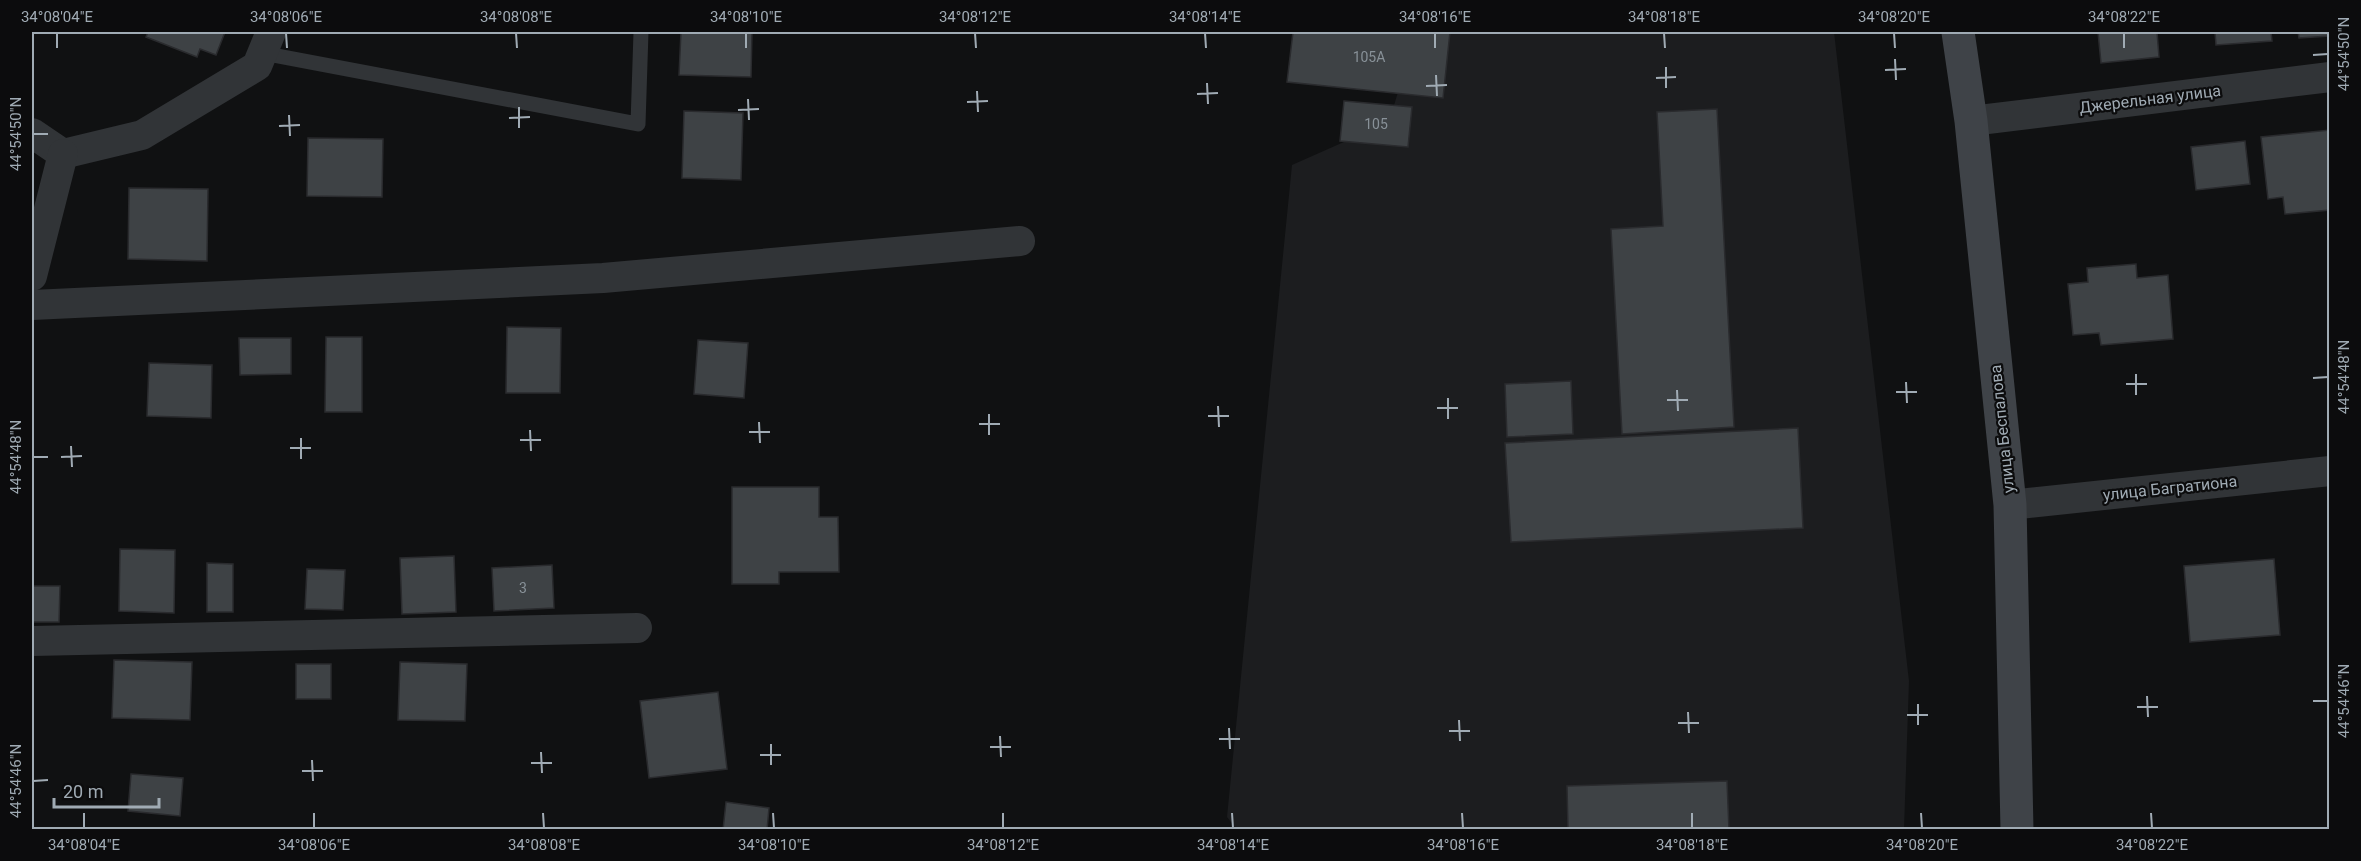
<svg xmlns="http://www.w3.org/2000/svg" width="2361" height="861" viewBox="0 0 2361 861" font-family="Roboto,sans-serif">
  <rect width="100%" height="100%" fill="#101112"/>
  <!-- built -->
  <path fill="#1c1d1f" d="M1416,32H1834L1909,681L1904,829L1237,830L1227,817L1292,165L1389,122Z"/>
  <!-- building -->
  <g fill="#3e4245" stroke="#2a2b2e" stroke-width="1.5">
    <path d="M148,32H225L216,55L200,49L197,57L146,37Z"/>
    <path d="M681,32H752L751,77L679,75Z"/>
    <path d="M1293,32H1450L1443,98L1287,82Z"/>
    <path d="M2098,32H2157L2159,57L2101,63Z"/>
    <path d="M2215,32H2271L2272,41L2216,45Z"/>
    <path d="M2298,32H2330V36L2299,38Z"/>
    <path d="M1344,101L1412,107L1408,147L1340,141Z"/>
    <path d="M1717,109L1734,427L1622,434L1611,229L1663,226L1657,112Z"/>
    <path d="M684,111L743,113L741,180L682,178Z"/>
    <path d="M2330,130V210L2285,214L2283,197L2268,199L2261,137Z"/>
    <path d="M308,138L383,139L382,197L307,196Z"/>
    <path d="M2245,141L2250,184L2196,190L2191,147Z"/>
    <path d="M129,188L208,189L207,261L128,259Z"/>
    <path d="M2136,264L2137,278L2168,275L2173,339L2101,345L2099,333L2073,335L2068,284L2088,282L2087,268Z"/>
    <path d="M507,327L561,328L560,393H506Z"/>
    <path d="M326,337H362V412H325Z"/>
    <path d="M239,338H291V374L240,375Z"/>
    <path d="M698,340L748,343L744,398L694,394Z"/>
    <path d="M149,363L212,365L211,418L147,416Z"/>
    <path d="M1571,381L1573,434L1507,437L1505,384Z"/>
    <path d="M1798,428L1803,528L1511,542L1505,443Z"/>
    <path d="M732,487H819V517H838L839,572H779V584H732Z"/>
    <path d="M120,549L175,550L174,613L119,611Z"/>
    <path d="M454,556L456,612L402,614L400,558Z"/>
    <path d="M2274,559L2280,635L2190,642L2184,566Z"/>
    <path d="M207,563L233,564V612H207Z"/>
    <path d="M552,565L554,608L494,611L492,568Z"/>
    <path d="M307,569L345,570L343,610L305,609Z"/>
    <path d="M32,586H60L59,622H32Z"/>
    <path d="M114,660L192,662L190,720L112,718Z"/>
    <path d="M400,662L467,664L465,721L398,720Z"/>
    <rect x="296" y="664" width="35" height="35"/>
    <path d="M718,692L727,769L649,778L640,701Z"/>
    <path d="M131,774L183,778L180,816L128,811Z"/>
    <path d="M1727,781L1729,830H1568L1567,786Z"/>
    <path d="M726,802L769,808L767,830H723Z"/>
  </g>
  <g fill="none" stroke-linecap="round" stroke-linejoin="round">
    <!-- lane -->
    <path stroke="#313437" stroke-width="15" d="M262,53L638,124L641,32"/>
    <!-- street -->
    <g stroke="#313437" stroke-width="30">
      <path d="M1971,121L2330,77"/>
      <path d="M32,133L63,154"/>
      <path d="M63,154L142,135L257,66L271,32"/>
      <path d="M32,276L63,154"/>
      <path d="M32,305L603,278L1020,241"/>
      <path d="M2010,505L2330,471"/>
      <path d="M32,641L637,628"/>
    </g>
    <!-- secondary -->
    <path stroke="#3f4348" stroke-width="33" d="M1958,32L1971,121L2010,505L2017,830"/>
  </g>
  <!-- ticks -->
  <path fill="none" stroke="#a0abb4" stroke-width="2" d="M57,33V48M286,33L287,48M516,33L517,48M746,33V48M975,33L976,48M1205,33L1206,48M1435,33V48M1664,33L1665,48M1894,33L1895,48M2124,33V48M2313,55L2328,54M1895,59L1896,80M1666,67V88M1885,70L1906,69M1436,75L1437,96M1656,78L1676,77M1207,83L1208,104M1426,86L1447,85M977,91L978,112M1197,94L1218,93M748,99L749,120M967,102L988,101M519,107V128M738,110L759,109M289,115L290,136M509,118L530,117M279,126L300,125M33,134H48M2136,374V395M2313,378L2328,377M1906,382L1907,403M2126,384H2147M1677,390L1678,411M1896,392H1917M1448,398V419M1667,400H1688M1218,406L1219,427M1437,408H1458M989,414V435M1208,416H1229M759,422L760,443M979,424H1000M530,430L531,451M749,432H770M301,438V459M520,440H541M71,446L72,467M290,448H311M33,457H48M61,457L82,456M2147,696L2148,717M2313,701H2328M1918,704V725M2137,707H2158M1688,712L1689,733M1907,715H1928M1459,720L1460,741M1678,723H1699M1229,728L1230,749M1449,731H1470M1000,736L1001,757M1219,739H1240M771,744V765M990,747H1011M541,752L542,773M760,755H781M312,760L313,781M531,763H552M302,771H323M33,781L48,780M84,813V828M314,813V828M543,813L544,828M773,813L774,828M1003,813V828M1232,813L1233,828M1462,813L1463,828M1692,813V828M1921,813L1922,828M2151,813L2152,828"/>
  <g text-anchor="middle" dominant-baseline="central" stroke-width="4.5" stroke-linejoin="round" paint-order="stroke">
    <!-- number labels -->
    <g font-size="14" fill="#889198">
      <text x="1369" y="57">105А</text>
      <text x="1376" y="124">105</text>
      <text x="523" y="588">3</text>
    </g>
    <!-- street labels -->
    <g font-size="16" fill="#a0abb4" stroke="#0c0c0d">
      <text transform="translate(2150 99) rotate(-7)">Джерельная улица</text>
      <text transform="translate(2002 429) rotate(-96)">улица Беспалова</text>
      <text transform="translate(2170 488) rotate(-6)">улица Багратиона</text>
    </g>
  </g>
  <!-- border -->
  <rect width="2361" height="861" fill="none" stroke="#0c0c0d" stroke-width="66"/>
  <!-- scale -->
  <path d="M54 798v9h105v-9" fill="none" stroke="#a0abb4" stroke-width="3"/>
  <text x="63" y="798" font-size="18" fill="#a0abb4" stroke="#0c0c0d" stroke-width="4.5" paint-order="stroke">20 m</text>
  <rect x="33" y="33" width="2295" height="795" fill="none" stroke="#a0abb4" stroke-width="2"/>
  <g font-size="15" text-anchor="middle" fill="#a0abb4">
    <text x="57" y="22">34°08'04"E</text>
    <text x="286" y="22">34°08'06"E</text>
    <text x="516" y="22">34°08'08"E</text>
    <text x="746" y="22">34°08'10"E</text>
    <text x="975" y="22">34°08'12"E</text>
    <text x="1205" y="22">34°08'14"E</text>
    <text x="1435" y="22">34°08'16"E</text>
    <text x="1664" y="22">34°08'18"E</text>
    <text x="1894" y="22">34°08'20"E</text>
    <text x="2124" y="22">34°08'22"E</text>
    <text transform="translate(2344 54) rotate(-90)" y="5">44°54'50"N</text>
    <text transform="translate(16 134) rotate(-90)" y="5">44°54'50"N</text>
    <text transform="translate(2344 377) rotate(-90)" y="5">44°54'48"N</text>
    <text transform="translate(16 457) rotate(-90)" y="5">44°54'48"N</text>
    <text transform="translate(2344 701) rotate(-90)" y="5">44°54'46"N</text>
    <text transform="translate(16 781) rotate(-90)" y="5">44°54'46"N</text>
    <text x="84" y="850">34°08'04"E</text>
    <text x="314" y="850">34°08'06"E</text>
    <text x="544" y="850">34°08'08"E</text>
    <text x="774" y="850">34°08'10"E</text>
    <text x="1003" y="850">34°08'12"E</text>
    <text x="1233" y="850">34°08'14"E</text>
    <text x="1463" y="850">34°08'16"E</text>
    <text x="1692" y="850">34°08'18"E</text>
    <text x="1922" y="850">34°08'20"E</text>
    <text x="2152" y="850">34°08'22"E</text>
  </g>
</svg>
